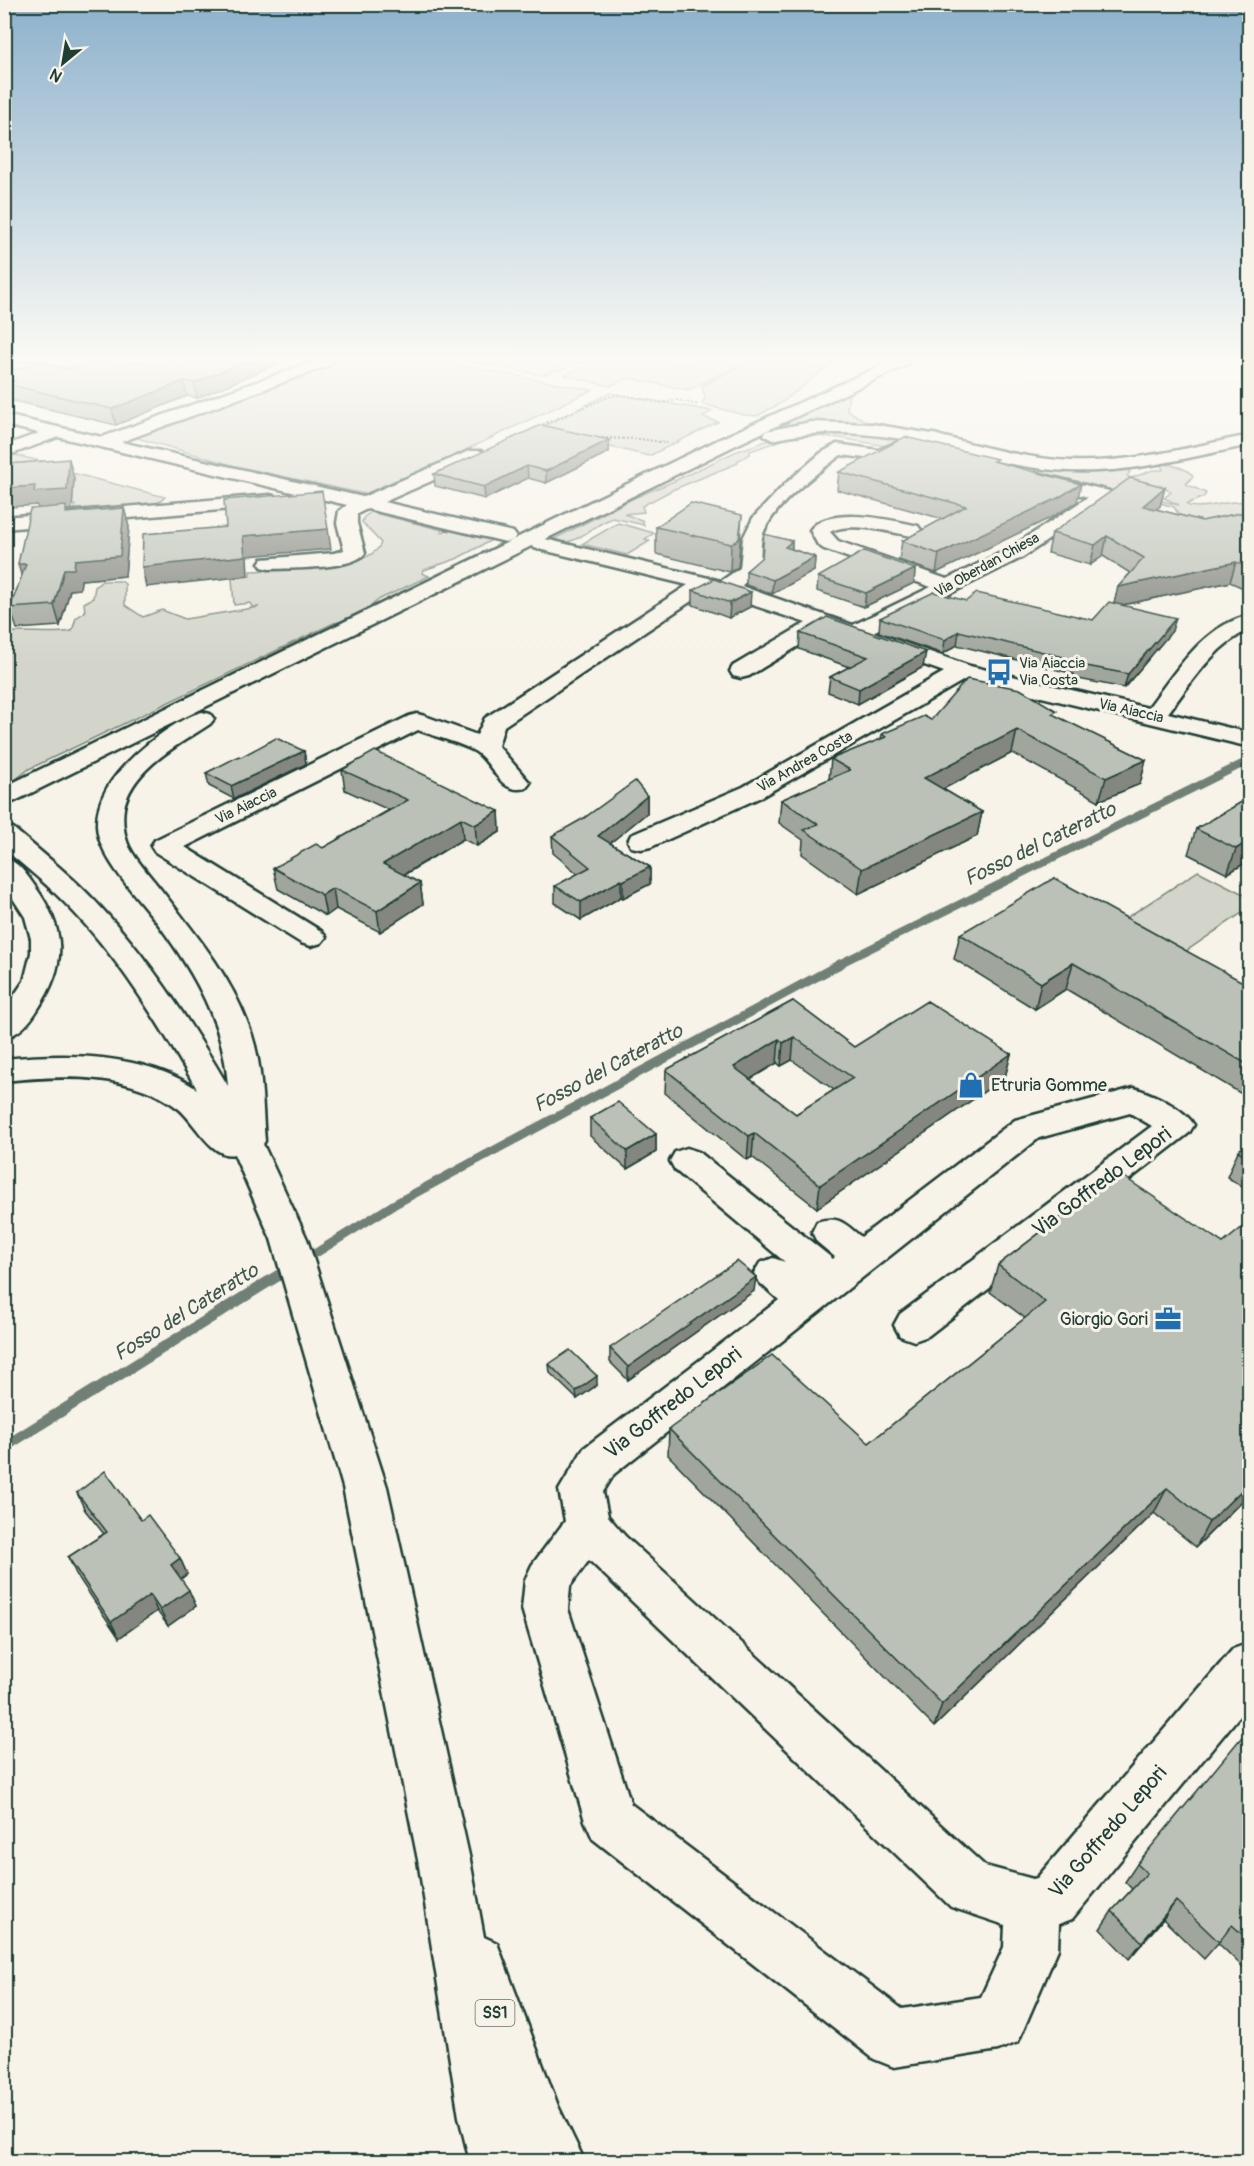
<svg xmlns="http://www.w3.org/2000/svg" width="1254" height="2166" viewBox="0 0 1254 2166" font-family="Pangolin,sans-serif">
  <rect width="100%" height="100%" fill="#f7f3e8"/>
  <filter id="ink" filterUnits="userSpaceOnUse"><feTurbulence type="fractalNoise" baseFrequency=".0167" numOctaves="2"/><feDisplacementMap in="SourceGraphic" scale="12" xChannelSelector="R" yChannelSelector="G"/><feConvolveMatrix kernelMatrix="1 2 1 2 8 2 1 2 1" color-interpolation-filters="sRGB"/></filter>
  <g filter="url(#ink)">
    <!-- green -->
    <g fill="#d3d5ca" stroke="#79897f" stroke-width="1.5">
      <path d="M331,362H442L592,390L407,478H400L365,494L239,467L137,438L132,440L126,437Z"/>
      <path d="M471,362H587L542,375Z"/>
      <path d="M594,362H746L688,390L628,378L610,386L564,375Z"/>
      <path d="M749,362H798L797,364L802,362H834L781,403L757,416L744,415L702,404L705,398L702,386Z"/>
      <path d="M852,389L849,394L847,410L872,425C836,423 801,422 766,432Z"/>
      <path d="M610,393L712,411L703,417L718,422L649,456L537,430L550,428L546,425Z"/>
      <path d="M829,431C906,437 982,457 1058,471C1078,475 1111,460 1130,472L1127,476L1131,478L1153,470H1163L1161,464C1173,465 1186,467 1193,476L1186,484L1206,493L1204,497L1187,504L1189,506C1210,510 1227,499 1248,502L1249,524L1225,529L1179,515L1174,507L1153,501L1154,499L1179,505L1164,498L1171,492C1144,473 1134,493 1104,490L901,442H892L886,446L840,438L800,435Z"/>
      <path d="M797,435L750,451V454L737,461L738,463L672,490L642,506L644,512L624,514L642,520L644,525L613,518C590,525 577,549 550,541L634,498L672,482L735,452L775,438Z"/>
      <path d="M15,455L70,468L64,471L165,497L156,504L75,511V505L58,506L5,484V458Z"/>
      <path d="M371,512L442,530L441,533L451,528L489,535L490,541L456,559L424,570L422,573L429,576L380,599L351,620L334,623L29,769L5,788V633C27,630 49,635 72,631L76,618L85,612L84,603L93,598L95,587L102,581H121L125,584V605L143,617L162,610L185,619L259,607H252L250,603L234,605L232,578L250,576V571C278,569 370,573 381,543L362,522L364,517Z"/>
      <path d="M618,523L654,533L645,539L650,541L627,555L582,544Z"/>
      <path d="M1198,871L1249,897V908L1186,951L1126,918Z"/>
    </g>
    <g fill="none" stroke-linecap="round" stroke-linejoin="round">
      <!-- stream-far2 -->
      <path stroke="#6f8077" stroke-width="8" d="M839,964L1250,760"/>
      <!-- stream-far1 -->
      <g stroke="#6f8077" stroke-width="9">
        <path d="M303,1261L393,1205L842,963"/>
        <path d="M277,1277L291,1268"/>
      </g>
      <!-- stream -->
      <path stroke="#6f8077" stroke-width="11" d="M4,1447L279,1275"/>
      <!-- minor casing -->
      <g stroke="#1f3d34" stroke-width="5">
        <g id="minor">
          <path d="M312,362H333L330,365L121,442L363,497L469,451H481L484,455L481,459L384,502L513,532L516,536L513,540L506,542L367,509L357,514V523L365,553C353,570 289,568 269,569L262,567L259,563L262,559L334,553L344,550L337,523L339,511L347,505L58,437L4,457V446L39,433L4,425V415L102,437Z"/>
          <path d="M932,434C978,445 1024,459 1072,461C1132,463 1191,447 1250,435V445C1199,455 1148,469 1097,471C1039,474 981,458 926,443L924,439L926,435Z"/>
          <path d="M900,441L922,445L925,449L922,453L916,454L902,452L880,460L841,455C816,474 774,504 763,534C759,546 762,559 759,571L741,586L853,625L931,587L824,549L818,545L810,530C828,505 893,520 918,526L921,530L918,534L911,536C891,532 848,521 830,532L838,541L947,579L1009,549L1088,497L1030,482L1027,478L1030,474L1036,473L1109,491L1112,495L1109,499L1023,557L873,632L970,666L1148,708C1176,672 1202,626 1250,615V629C1213,646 1192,682 1168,713L1250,733V747L966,679L761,797L651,847L641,849L631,847L628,841L631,835L743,787L944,672L825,630L749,676L741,678L733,676L730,671L733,666L806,623L708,590L504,726L498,746L530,783L526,788C499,795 495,765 476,752C464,744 433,736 418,730L185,847L321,931L326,937L321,943L311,946L301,943L155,852L151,846L155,840L409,716L417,714L425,716L477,735L485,718L688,585L534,548L531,544L534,540L541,538L721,581L740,568L743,538L753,518L785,484L821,453L837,444L878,450Z"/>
          <path d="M270,495L277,497L279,501L277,505L4,529V517Z"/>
          <path d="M1134,1088C1153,1094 1184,1108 1194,1125L1189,1133L928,1336L914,1341L900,1336L894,1325L900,1314L1152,1126L1130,1113L1039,1138L614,1474L603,1492L608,1516L625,1536L985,1866L1033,1879L1037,1878L1233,1649L1250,1643V1703L1072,1919L1059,1924L1058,1949L1018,2042L998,2050L894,2067L874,2059L593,1839L585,1821L522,1609L525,1580L532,1565L565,1521L559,1490L584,1448L779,1300L760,1283L754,1273L760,1263L773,1258L785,1262L675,1170L670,1161L675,1152L687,1148L699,1152L833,1259L835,1257L817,1242L812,1232L817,1222C839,1215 845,1224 861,1237L1015,1120ZM589,1560L951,1907L1005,1925L1004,1947L981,1997L902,2009L631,1804L568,1609L570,1586Z"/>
        </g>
      </g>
      <!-- highway casing -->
      <g stroke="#1f3d34" stroke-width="5">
        <g id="highway">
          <path d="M4,362H45L37,367L4,369Z"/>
          <path d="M889,362H909L906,365L734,446L13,802L4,805V787L722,438Z"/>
          <path d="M811,422L872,424L938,435L940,439L938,443L932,444C878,434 826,427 772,440L764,435L766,431Z"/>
          <path d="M202,712L210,714L214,719L210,724C180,744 132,768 124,808C122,821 124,840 132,852C140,865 152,878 162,891C194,932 230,975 248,1024C263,1061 262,1102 265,1141L263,1144L307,1239L387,1487L470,1860L484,1937L497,1943L558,2106L585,2162H470L459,2117L418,1860L343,1487L271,1239L234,1154C213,1160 194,1121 179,1109C131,1072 62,1075 4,1081V1059C67,1053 143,1053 197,1089C158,1022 116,952 59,897C42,880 23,865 4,849V826L13,828C35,847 59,866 80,886C140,944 186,1015 228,1086C224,1024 195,974 159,925C140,899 98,858 97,826C96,797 114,775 134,756C150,741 181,717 202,712Z"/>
          <path d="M4,858C18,861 26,874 34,885C66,929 68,963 38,1009C30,1022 20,1034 4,1038V1010L24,981L31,953V939L25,917L4,885Z"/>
        </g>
      </g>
      <!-- path -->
      <g stroke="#1f3d34" stroke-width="2" stroke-dasharray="2 2" stroke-linecap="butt">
        <path d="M539,426L611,396L623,395L661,403L678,400L698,405"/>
        <path d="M598,438L640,439L667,443"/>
      </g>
      <!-- minor -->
      <use href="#minor" fill="#f7f3e8" fill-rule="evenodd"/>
      <!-- highway -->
      <use href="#highway" fill="#f7f3e8" fill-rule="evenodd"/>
    </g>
    <!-- wall -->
    <g fill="#a1a69d" stroke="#1f3d34" stroke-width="1.5" fill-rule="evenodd">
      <path d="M158,362H282L197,398L187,396L116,425L10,400L8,393L4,392V373Z"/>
      <path d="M609,440V452L546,483L528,478L485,499L435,486L434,474Z"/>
      <path d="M996,462L1077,502L1054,516L936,573L899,560L902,541L943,519L837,490L839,472Z"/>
      <path d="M74,478L72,509L67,510L68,512L124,508L129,527L125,576L81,580L80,589L70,590L60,626L17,629L10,608L22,576L18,564L38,508L37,505L8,507L4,495V479Z"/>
      <path d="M1165,487L1160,506L1156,509L1202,521L1250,511V591L1230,582L1123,605L1172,631L1124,688L1073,678L1074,674L957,645L943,654L879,632L880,618L966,601L1093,620L1114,603L1118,587L1130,573L1103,556L1090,565L1048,553L1052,533Z"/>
      <path d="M656,527L740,542L738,567L730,572L656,554Z"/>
      <path d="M792,541V549L815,557L814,571L772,594L746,585V571Z"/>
      <path d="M915,569L914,583L864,607L817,591L818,577Z"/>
      <path d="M693,590L750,607L729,618L693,605Z"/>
      <path d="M800,633L923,667L858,704L828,692L830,677L849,667L799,649Z"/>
      <path d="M1056,716L1146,760L1140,784L1099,801L1012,753L943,789L982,812L977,836L858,894L802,854L803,840L779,823L781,800L829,779L831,759L881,739L882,734L931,720Z"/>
      <path d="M304,751L306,764L234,799L209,786L206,773L241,757Z"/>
      <path d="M342,770L499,811L500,832L477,846L463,839L404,875L420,883L423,904L380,932L336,909L326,916L278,889L273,868L323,848L389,810L345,790Z"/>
      <path d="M647,796V813L610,843L650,867V884L623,898L621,897L581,920L555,903V886L578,874L553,853L552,836Z"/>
      <path d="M1250,797V860L1227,874L1188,854L1196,829Z"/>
      <path d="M960,934L1250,986V1099L1066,989L1035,1009L954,959Z"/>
      <path d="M793,1001L854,1047L1011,1054L1005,1077L817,1208L752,1157L747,1160L665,1093L666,1070ZM792,1060L834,1090L796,1114L750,1079L777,1063L781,1066Z"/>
      <path d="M590,1118L656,1134V1152L627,1169L590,1136Z"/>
      <path d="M1250,1141V1192L1227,1177L1238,1151Z"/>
      <path d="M1118,1173L1250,1493L1196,1547L1154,1513L934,1727L668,1455L669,1429L869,1443L1025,1318L990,1292L998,1265Z"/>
      <path d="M754,1291L628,1380L610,1362V1348Z"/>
      <path d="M549,1364L597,1385L577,1399L550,1373Z"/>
      <path d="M77,1493L141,1520L180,1558L187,1574L181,1579L196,1606L168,1626L157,1611L119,1638L76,1574L68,1557L104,1534L85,1510Z"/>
      <path d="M1245,1815L1250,1819V1974L1218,1943L1204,1959L1163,1919L1129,1959L1100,1929L1112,1911L1132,1889L1125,1882L1137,1864Z"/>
    </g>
    <!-- shaded-wall -->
    <g fill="#83877f" stroke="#1f3d34" stroke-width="1.5">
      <path d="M245,362H282L197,398L194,383Z"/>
      <path d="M184,381L187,396L116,425L112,409Z"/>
      <path d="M609,440V452L546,483V471Z"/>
      <path d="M69,459L74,478L72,509L67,510L71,525L39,512L37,505L8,507L4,495V488L35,486Z"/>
      <path d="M527,466L528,478L485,499L484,487Z"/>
      <path d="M1081,484L1077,502L1054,516L936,573L939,554Z"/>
      <path d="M1165,487L1160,506L1138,525L1143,506Z"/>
      <path d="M124,508L129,527L125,576L81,580L80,589L70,590L60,626L54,605L64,569Z"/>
      <path d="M742,515L738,567L730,572L731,544Z"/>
      <path d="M328,529L331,549L247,556L248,576L146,587L142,567L243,536Z"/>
      <path d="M1107,536L1103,556L1090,565L1095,545Z"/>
      <path d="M792,541L791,555L785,547Z"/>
      <path d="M815,557L814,571L772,594L773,580Z"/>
      <path d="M1236,562L1230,582L1113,607L1118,587Z"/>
      <path d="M18,564H26L24,585Z"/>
      <path d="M915,569L914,583L864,607L866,593Z"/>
      <path d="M751,592L750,607L729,618L730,603Z"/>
      <path d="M1176,618L1172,631L1124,688L1128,674Z"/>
      <path d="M959,631L957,645L943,654L945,640Z"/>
      <path d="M926,652L923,667L858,704L859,689Z"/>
      <path d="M1017,730L1012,753L920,801L924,778Z"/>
      <path d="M304,751L306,764L234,799L231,786Z"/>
      <path d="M1146,760L1140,784L1099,801L1106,778Z"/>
      <path d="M647,796V813L598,853V836Z"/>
      <path d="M499,811L500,832L477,846L475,825Z"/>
      <path d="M982,812L977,836L858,894L862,869Z"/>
      <path d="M461,818L463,839L386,885L383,864Z"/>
      <path d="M1250,840V860L1227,874L1236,849Z"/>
      <path d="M650,867V884L623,898V881Z"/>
      <path d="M621,880V897L581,920V902Z"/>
      <path d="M420,883L423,904L380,932L377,911Z"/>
      <path d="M333,888L336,909L326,916L322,895Z"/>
      <path d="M1073,963L1066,989L1035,1009L1041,983Z"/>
      <path d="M794,1037L792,1060L781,1066L783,1043Z"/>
      <path d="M779,1039L777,1063L732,1090L734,1067Z"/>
      <path d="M1011,1054L1005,1077L817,1208L820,1185Z"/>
      <path d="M754,1133L752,1157L747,1160L749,1136Z"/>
      <path d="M656,1134V1152L627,1169V1151Z"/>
      <path d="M756,1277L754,1291L628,1380V1367Z"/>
      <path d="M597,1376V1385L577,1399L576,1391Z"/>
      <path d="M1250,1482V1493L1196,1547L1209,1522Z"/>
      <path d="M1167,1488L1154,1513L934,1727L942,1704Z"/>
      <path d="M180,1558L187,1574L178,1581L171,1565Z"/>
      <path d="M189,1590L196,1606L168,1626L160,1610Z"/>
      <path d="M150,1595L157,1611L119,1638L111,1622Z"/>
      <path d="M1176,1901L1163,1919L1129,1959L1142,1942Z"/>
    </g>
    <!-- building -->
    <g fill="#bbc1b6" stroke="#1f3d34" stroke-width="1.5" fill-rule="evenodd">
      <path d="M41,362L68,369L88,362H245L194,383L184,381L112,409L6,384L15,381L4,378V373Z"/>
      <path d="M541,425L609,440L546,471L527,466L484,487L434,474Z"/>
      <path d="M905,437L997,459L993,461L1081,484L1058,498L939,554L902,541L966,506L839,472Z"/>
      <path d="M69,459L67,490L34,492L35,486L4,488V479L8,464Z"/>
      <path d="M1130,478L1165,487L1143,506L1202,521L1250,511V568L1236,562L1118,587L1144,558L1107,536L1095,545L1052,533Z"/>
      <path d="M322,491L328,529L243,536L245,556L142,567L143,534L226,527L224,500Z"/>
      <path d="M691,503L742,515L739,539L731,544L656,527Z"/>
      <path d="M66,506V513L124,508L120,556L75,560L74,569H64L54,605L10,608L26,564H18L30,509Z"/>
      <path d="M764,534L792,541L785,547L815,557L773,580L746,571L762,557Z"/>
      <path d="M864,551L915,569L866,593L818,577Z"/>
      <path d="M714,579L751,592L730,603L693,590Z"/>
      <path d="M934,592L966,601L977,593L1093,620L1109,602L1176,618L1128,674L1076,664L1079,661L959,631L945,640L880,618Z"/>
      <path d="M827,617L926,652L859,689L830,677L868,657L800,633Z"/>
      <path d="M967,679L1020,689L1057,711L1052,714L1146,760L1106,778L1017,730L924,778L982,812L862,869L804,830L818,824L781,800L850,770L831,759L886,737L882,734L924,716L931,720Z"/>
      <path d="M276,738L304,751L231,786L206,773L239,756L241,757Z"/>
      <path d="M375,751L499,811L475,825L461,818L383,864L420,883L377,911L333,888L322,895L273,868L316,844L323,848L408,800L342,770Z"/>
      <path d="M635,781L647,796L598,836L650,867L623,881L621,880L581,902L555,886L590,867L552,836L584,818Z"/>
      <path d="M1250,797V840L1236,849L1196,829Z"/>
      <path d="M1054,878L1250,986V1066L1073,963L1041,983L960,934Z"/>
      <path d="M793,1001L854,1047L927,1001L1011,1054L820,1185L754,1133L749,1136L666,1070ZM794,1037L853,1078L796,1114L734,1067L779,1039L783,1043Z"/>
      <path d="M618,1102L656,1134L627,1151L590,1118Z"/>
      <path d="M1250,1141V1158L1238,1151Z"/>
      <path d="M1118,1173L1223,1243L1250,1221V1482L1209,1522L1167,1488L942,1704L669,1429L772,1355L869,1443L1045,1302L998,1265Z"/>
      <path d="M737,1261L756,1277L628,1367L610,1348Z"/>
      <path d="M570,1350L597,1376L576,1391L549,1364Z"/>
      <path d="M105,1471L141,1520L148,1515L180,1558L171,1565L189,1590L160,1610L150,1595L111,1622L68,1557L107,1532L77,1493Z"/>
      <path d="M1250,1727V1809L1245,1815L1250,1819V1941L1232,1925L1219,1942L1176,1901L1142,1942L1112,1911L1147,1873L1137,1864Z"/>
    </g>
  </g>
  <!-- sky -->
  <linearGradient id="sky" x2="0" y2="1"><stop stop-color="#8db1cc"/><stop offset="0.54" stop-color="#fbfaf5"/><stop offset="1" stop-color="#fbfaf5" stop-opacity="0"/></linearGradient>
  <rect width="1254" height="665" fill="url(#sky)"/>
  <!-- icons -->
  <defs>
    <g id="bus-bare" transform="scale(2.07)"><path d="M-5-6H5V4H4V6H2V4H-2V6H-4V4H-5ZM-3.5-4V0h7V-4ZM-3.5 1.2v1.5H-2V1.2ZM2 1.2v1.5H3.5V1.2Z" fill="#1f6fb2" stroke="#f7f3e8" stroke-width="2.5" paint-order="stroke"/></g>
    <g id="shop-bare" transform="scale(2.07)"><path d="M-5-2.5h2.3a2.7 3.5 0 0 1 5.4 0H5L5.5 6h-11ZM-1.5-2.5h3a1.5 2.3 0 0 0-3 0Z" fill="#1f6fb2" stroke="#f7f3e8" stroke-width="2.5" paint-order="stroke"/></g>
    <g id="office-bare" transform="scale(2.07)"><path d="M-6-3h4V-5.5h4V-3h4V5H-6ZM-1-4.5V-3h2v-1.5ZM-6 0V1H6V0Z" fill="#1f6fb2" stroke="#f7f3e8" stroke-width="2.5" paint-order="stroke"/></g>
  </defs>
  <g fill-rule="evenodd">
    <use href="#bus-bare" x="999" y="672"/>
    <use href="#shop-bare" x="971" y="1085"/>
    <use href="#office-bare" x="1168" y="1319"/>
  </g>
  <g text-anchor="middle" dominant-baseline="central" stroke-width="6" stroke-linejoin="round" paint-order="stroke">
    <!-- far-street labels -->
    <g font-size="15" fill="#1f3d34" stroke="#f7f3e8">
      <text transform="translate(987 565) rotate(-29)">Via Oberdan Chiesa</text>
      <text transform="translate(1131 711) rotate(13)">Via Aiaccia</text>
      <text transform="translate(805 762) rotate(-30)">Via Andrea Costa</text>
      <text transform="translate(246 806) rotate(-26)">Via Aiaccia</text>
    </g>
    <!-- far-poi labels -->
    <g font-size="15" fill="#1f3d34" stroke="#f7f3e8" text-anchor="start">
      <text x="1019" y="663">Via Aiaccia<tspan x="1019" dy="17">Via Costa</tspan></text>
    </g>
    <!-- shield labels -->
    <rect fill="#f7f3e8" stroke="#60746a" stroke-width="1.5" x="475.5" y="2000" width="39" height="26" rx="4.5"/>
    <g font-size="16" font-weight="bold" fill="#1f3d34">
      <text x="495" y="2013">SS1</text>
    </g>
    <!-- poi labels -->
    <g font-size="18" fill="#1f3d34" stroke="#f7f3e8" text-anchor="start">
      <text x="991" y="1085">Etruria Gomme</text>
      <text x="1148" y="1319" text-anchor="end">Giorgio Gori</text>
    </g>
    <!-- water labels -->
    <g font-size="20" font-style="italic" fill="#405950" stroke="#f7f3e8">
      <text transform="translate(1040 844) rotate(-26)">Fosso del Cateratto</text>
      <text transform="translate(608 1068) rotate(-28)">Fosso del Cateratto</text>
      <text transform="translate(186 1312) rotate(-32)">Fosso del Cateratto</text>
    </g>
    <!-- near-street labels -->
    <g font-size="21" fill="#1f3d34" stroke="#f7f3e8">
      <text transform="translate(1102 1182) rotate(-37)">Via Goffredo Lepori</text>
      <text transform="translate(673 1403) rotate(-38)">Via Goffredo Lepori</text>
      <text transform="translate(1108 1832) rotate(-49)">Via Goffredo Lepori</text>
    </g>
  </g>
  <!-- margin -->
  <rect width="1254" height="2166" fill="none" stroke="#f7f3e8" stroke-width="24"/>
  <rect x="12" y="12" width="1230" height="2142" fill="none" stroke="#1f3d34" stroke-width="2" filter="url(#ink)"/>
  <!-- north arrow -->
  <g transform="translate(63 63) rotate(210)" stroke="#f7f3e8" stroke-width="4.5" paint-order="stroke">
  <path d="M0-4.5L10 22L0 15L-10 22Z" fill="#1f3d34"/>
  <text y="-9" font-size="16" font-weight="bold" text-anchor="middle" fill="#1f3d34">N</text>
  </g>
</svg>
